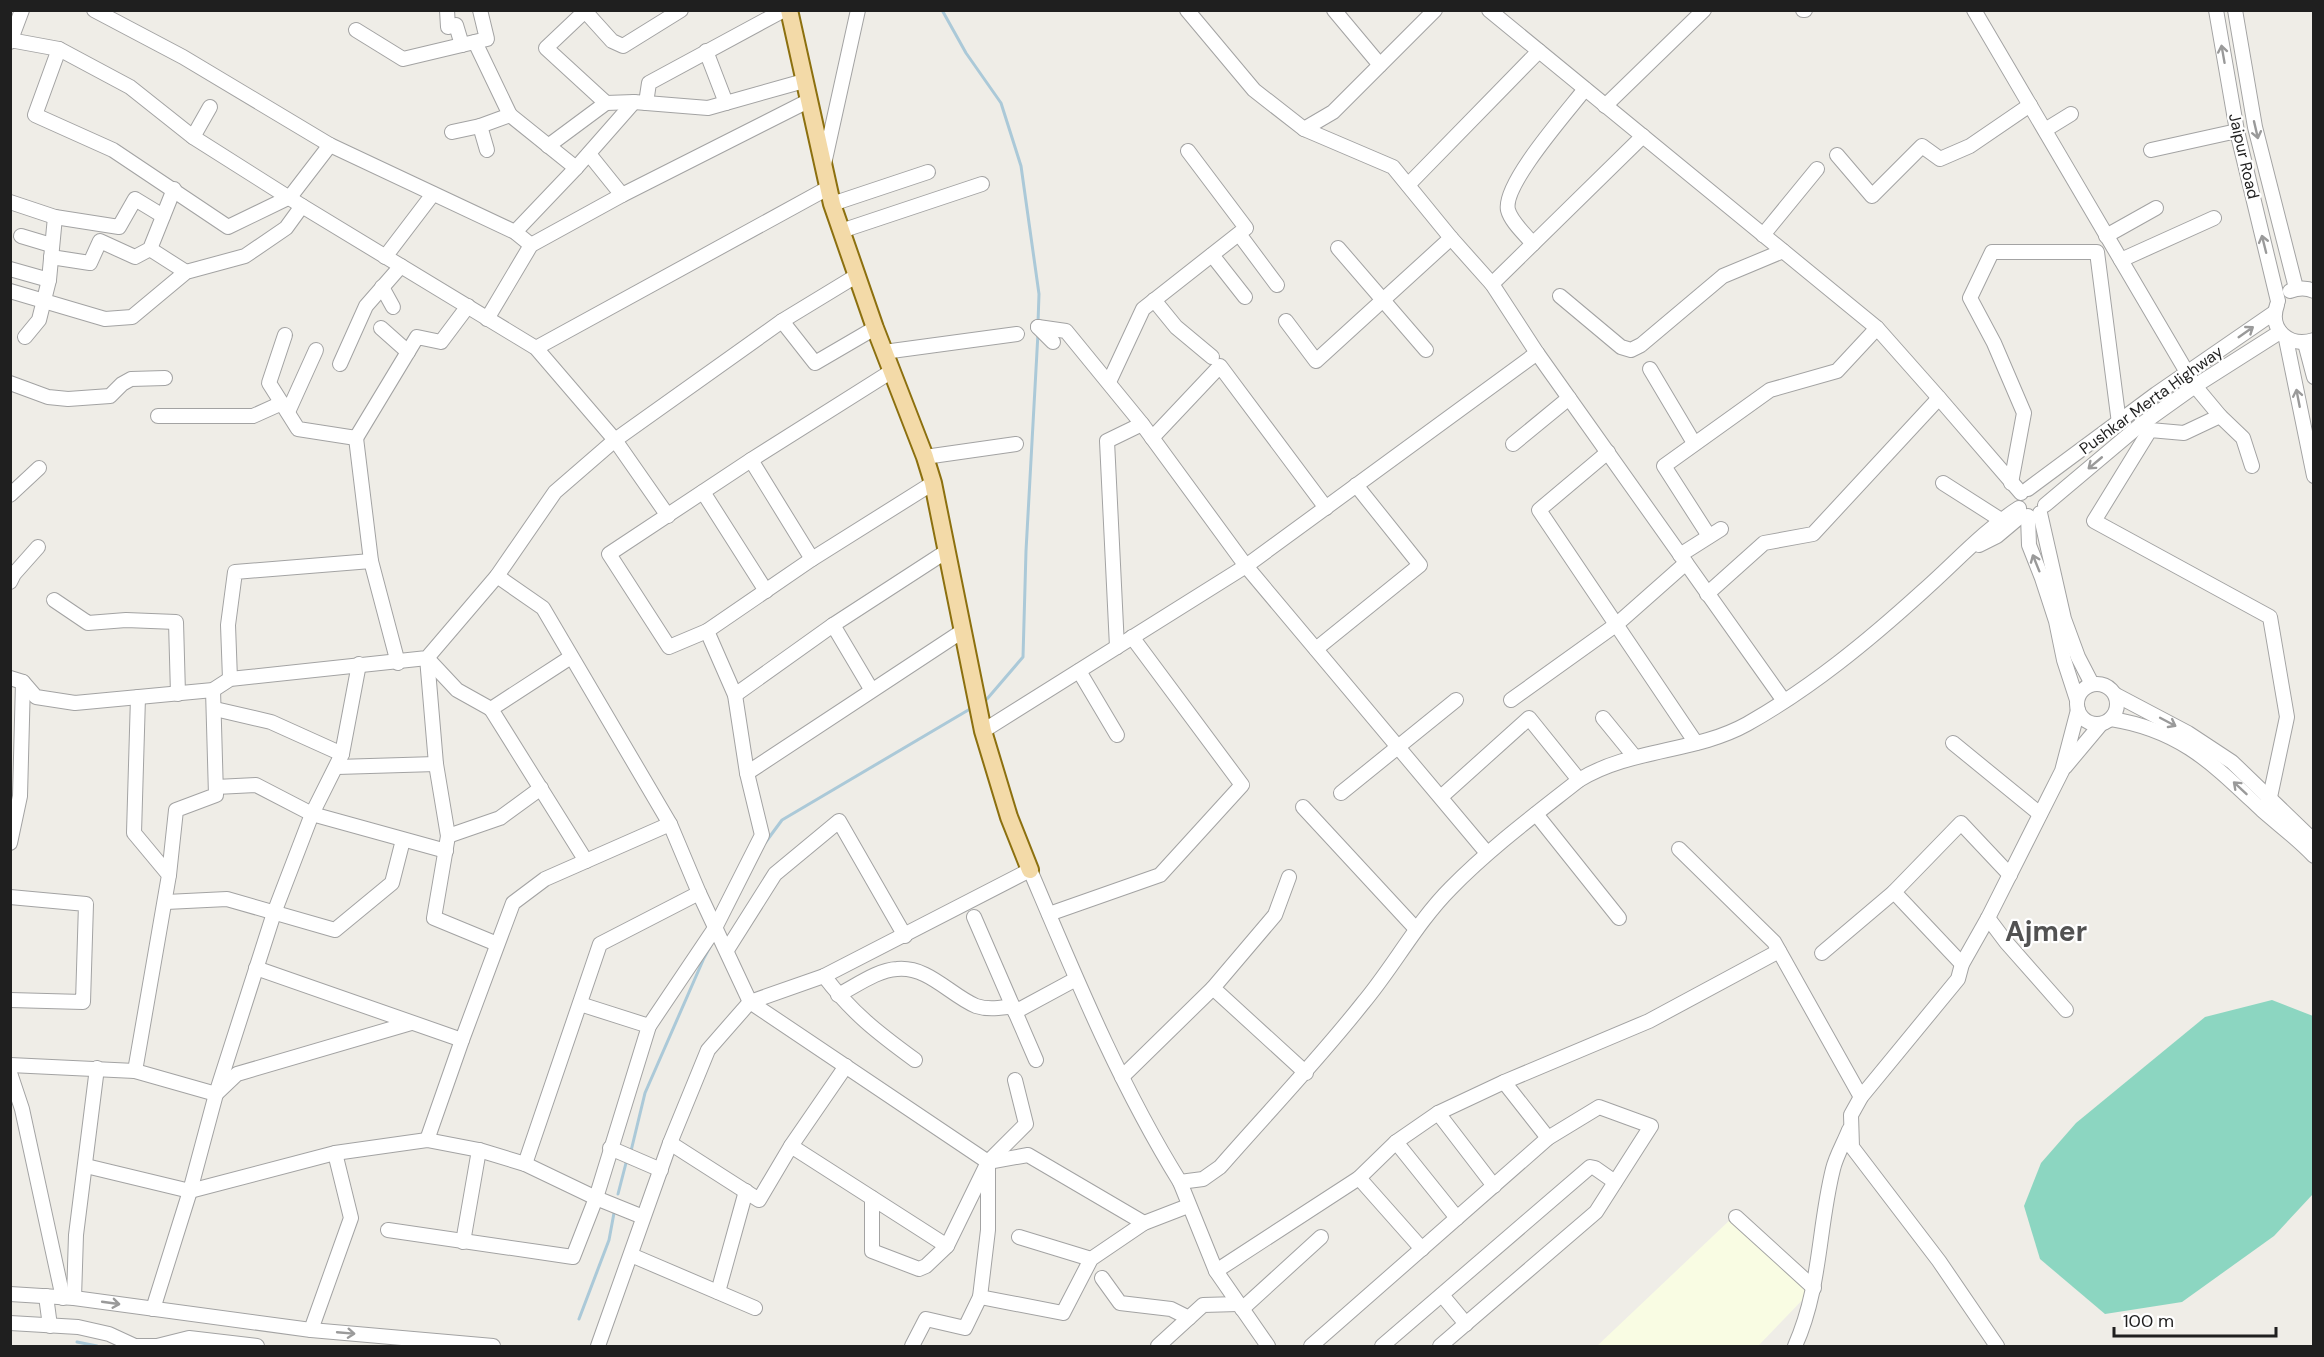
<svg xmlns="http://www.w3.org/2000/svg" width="2324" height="1357" viewBox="0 0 2324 1357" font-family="'DM Sans',sans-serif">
  <rect width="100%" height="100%" fill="#efede7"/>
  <!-- education -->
  <path fill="#f9fce3" d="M1732,1218L1810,1292L1758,1346H1597Z"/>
  <!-- pitch -->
  <path fill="#8cd6c1" d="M2272,1000L2313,1016V1194L2274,1236L2182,1302L2105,1314L2040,1259L2024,1206L2041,1163L2076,1123L2205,1017Z"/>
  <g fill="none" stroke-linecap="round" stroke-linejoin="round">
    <!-- stream -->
    <g stroke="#abc9d8" stroke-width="3">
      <path d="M942,10L966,53L1001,103L1021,166L1039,294L1038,323"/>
      <path d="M987,699L1023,657L1026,551L1038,333"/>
      <path d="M765,843L782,820L970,709"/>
      <path d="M631,1151L645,1093L704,958L711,945"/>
      <path d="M618,1194L626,1163"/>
      <path d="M579,1319L609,1240L614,1213"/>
      <path d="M77,1342L97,1346"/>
    </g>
    <!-- minor casing -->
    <g stroke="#a3a3a3" stroke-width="16">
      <g id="minor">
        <path d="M94,10L183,57L330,145L515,232L531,245"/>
        <path d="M447,10L448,27L456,25L462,45"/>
        <path d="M584,10L612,41L623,46L681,10"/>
        <path d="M1187,10L1254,90L1304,129L1333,112L1435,10"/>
        <path d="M1334,10L1380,65"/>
        <path d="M1489,10L1877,328L1939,398L2021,493"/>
        <path d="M1803,10H1805"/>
        <path d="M1974,10L2195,386L2220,416"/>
        <path d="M2216,10L2237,131L2278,301"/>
        <path d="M2235,10L2255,127L2296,288"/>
        <path d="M584,12L546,48L606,103L634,102L708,108L804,81"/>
        <path d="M356,30L403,59L487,39L480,10"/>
        <path d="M10,40L59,49L130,87L193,137L302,206L536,348L615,440L668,516"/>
        <path d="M10,42L22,10"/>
        <path d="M59,49L35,115L113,150L228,227L290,197L330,145"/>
        <path d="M706,51L726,103"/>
        <path d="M646,103L649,83L784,10"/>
        <path d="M1605,106L1704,10"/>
        <path d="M510,115L576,168"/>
        <path d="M480,126L487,150"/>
        <path d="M1304,129L1393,167L1451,238L1492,284L1537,353L1784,701"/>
        <path d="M2045,130L2071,114"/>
        <path d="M452,132L480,126L510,115L475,42"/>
        <path d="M193,137L210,107"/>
        <path d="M548,146L606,103"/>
        <path d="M2151,150L2237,131"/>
        <path d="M589,154L622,195"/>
        <path d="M1837,155L1872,196L1922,146L1940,159L1970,146L2030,105"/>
        <path d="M824,164L858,10"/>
        <path d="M1408,185L1539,51"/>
        <path d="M10,202L55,217L119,227L135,199L163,216"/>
        <path d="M832,204L928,172"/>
        <path d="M841,231L982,184"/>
        <path d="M515,232L576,168L634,102"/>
        <path d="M1239,234L1277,285"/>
        <path d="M1763,235L1817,169"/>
        <path d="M21,236L51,245"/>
        <path d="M2106,236L2156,208"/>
        <path d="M1533,244C1526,235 1511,222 1508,210C1502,185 1568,111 1585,89"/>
        <path d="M1338,248L1426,350"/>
        <path d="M150,249L186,272"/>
        <path d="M1212,255L1245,297"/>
        <path d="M51,257L90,263L100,241L135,257L150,249L174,189"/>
        <path d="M385,257L433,194"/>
        <path d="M2121,260L2214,218"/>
        <path d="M10,269L49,280"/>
        <path d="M1492,284L1643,136"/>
        <path d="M382,287L393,307"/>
        <path d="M10,291L105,319L132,317L186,272L245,256L286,228L302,206"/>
        <path d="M2290,291C2298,288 2305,287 2314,291"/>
        <path d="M1560,296L1621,347L1631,350L1641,345L1723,276L1783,251"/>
        <path d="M1154,300L1176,327L1212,357"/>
        <path d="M2277,305C2268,330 2290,348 2314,340"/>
        <path d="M487,319L531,245L622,195L808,101"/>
        <path d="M782,321L815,363L875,328"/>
        <path d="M1286,321L1316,361L1451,238"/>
        <path d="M1038,327L1066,331L1142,424L1246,566L1487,853"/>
        <path d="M1038,327L1053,342"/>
        <path d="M381,328L408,352"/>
        <path d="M285,335L269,383L298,429L356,438L417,337L441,342L468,306"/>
        <path d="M25,337L39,320L49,280L55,217"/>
        <path d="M2286,339L2314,476"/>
        <path d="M2305,343L2314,377"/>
        <path d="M536,348L828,188"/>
        <path d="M884,352L1017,334"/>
        <path d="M340,364L366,306L401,266"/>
        <path d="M1650,369L1694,443"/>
        <path d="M892,371L751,460L609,554L669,647L707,631L812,559L933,483"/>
        <path d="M1109,382L1143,309L1246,228L1188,151"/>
        <path d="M10,383L48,397L68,399L110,396L122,384L131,379L165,378"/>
        <path d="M288,412L316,350"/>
        <path d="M158,416H253L282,403"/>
        <path d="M356,438L371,561L398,663"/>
        <path d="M1152,438L1220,366L1326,508"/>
        <path d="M1513,444L1569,398"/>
        <path d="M1608,452L1539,510L1696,743"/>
        <path d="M925,457L1016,444"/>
        <path d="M751,460L812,559"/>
        <path d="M2252,466L2243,438L2220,416L2184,433L2150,430L2094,521L2270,617L2287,717L2270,797L2264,811"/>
        <path d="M1943,483L2001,520"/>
        <path d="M2011,483L2024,413L1994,343L1970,298L1992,252H2097L2119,423"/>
        <path d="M2028,489L2156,394L2275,312"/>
        <path d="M703,492L766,591"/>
        <path d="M10,495L39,468"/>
        <path d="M2045,505L2139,426L2195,386L2280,332"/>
        <path d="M2040,513L2064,619L2078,657L2092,684"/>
        <path d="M2028,516L2029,545L2042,578L2056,621L2064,660L2077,700"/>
        <path d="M1709,536L1664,466L1770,390L1837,371L1877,328"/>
        <path d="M1979,545L1997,536L2022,515"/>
        <path d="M1680,555L1721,529"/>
        <path d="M497,576L543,608L670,824L699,893L750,1002L988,1162L1028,1155L1144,1223"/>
        <path d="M10,582L14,574L38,547"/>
        <path d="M1707,594L1764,543L1813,534L1939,398"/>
        <path d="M54,600L88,623L126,620L176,622L178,694"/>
        <path d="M833,625L871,689"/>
        <path d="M1117,647L1107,441L1142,424"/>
        <path d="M1316,649L1420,565L1356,485"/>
        <path d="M571,657L491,709L586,861"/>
        <path d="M427,658L436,764L448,836L434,918L497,944"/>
        <path d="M427,658L457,690L491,709"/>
        <path d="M1079,671L1117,735"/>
        <path d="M10,678L23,682L36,697L75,703L213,690L230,679L427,658L497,576L555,492L615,440L782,321L856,276"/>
        <path d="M230,679L228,625L235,572L371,561"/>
        <circle cx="2097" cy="704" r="20"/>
        <path d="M735,695L833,625L947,551"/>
        <path d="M2116,695L2188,733L2232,762L2314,841"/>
        <path d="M1511,700L1617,624L1686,563"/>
        <path d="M215,709L271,722L342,754"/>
        <path d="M1603,718L1634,756"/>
        <path d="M2111,719C2181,730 2213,764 2262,810C2279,825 2298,839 2314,856"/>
        <path d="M983,731L1246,566L1537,353"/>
        <path d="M1953,743L2040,814"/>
        <path d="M337,767L436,764"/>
        <path d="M2065,767L2101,724"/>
        <path d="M747,773L961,632"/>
        <path d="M216,787L256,785L312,814L446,851"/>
        <path d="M1341,793L1456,700"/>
        <path d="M1441,797L1529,718L1579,780"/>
        <path d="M1303,807L1416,929"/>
        <path d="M1536,814L1619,918"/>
        <path d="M448,836L500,818L541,788"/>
        <path d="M10,843L20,796L23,682"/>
        <path d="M1679,849L1774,942L1861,1097"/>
        <path d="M169,875L176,810L216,795L213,690"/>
        <path d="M1289,877L1275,915L1213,988L1306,1073"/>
        <path d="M10,897L86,904L83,1002L10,1000"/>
        <path d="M166,902L227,899L335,930L392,883L403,840"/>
        <path d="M1049,914L1160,875L1242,785L1132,637"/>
        <path d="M974,917L1036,1060"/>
        <path d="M1988,918L2006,942L2066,1010"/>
        <path d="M727,950L775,874L839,821L905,936"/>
        <path d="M1822,953L1894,892"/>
        <path d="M1962,964L1894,892L1961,823L2010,875"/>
        <path d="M256,968L462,1040"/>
        <path d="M824,976C852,1013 878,1033 915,1060"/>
        <path d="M838,995C856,986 877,970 897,969C928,966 950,995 976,1006C988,1010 1001,1008 1013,1006"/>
        <path d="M580,1004L649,1026"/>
        <path d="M1015,1012L1076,979"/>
        <path d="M10,1065L135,1071L216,1094L237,1074L411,1023"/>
        <path d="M135,1071L169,875L134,833L138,697"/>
        <path d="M10,1073L22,1109L63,1298"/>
        <path d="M1122,1077L1213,988"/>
        <path d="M1504,1082L1548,1138"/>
        <path d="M1438,1113L1494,1186"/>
        <path d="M427,1140L462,1040L513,903L545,879L670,824"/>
        <path d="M1396,1142L1457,1218"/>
        <path d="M670,1143L759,1200L791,1146L947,1246L988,1162L1026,1124L1015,1080"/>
        <path d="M791,1146L846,1066"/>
        <path d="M610,1148L661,1170"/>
        <path d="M525,1164L600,944L699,893"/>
        <path d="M86,1166L190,1191L335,1153L427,1140L479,1150L525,1164L596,1198L643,1217"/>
        <path d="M988,1167V1230L980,1297L1063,1313L1091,1259L1144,1223L1188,1206"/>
        <path d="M1359,1178L1422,1249"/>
        <path d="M1180,1182L1216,1271L1268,1346"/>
        <path d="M872,1198V1251L919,1269L926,1266L947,1246"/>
        <path d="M1736,1217L1814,1288"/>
        <path d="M388,1230L573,1257L596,1198L649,1026L715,928L762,835L747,773L735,695L707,631"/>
        <path d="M1019,1237L1091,1259"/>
        <path d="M463,1242L479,1150"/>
        <path d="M631,1255L755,1308"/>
        <path d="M1216,1271L1359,1178L1396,1142L1438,1113L1504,1082L1649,1021L1779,951"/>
        <path d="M1102,1278L1120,1303L1171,1309L1189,1318"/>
        <path d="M718,1292L746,1191"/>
        <path d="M10,1294L74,1298L311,1330L493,1346"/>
        <path d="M1442,1295L1466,1324"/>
        <path d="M46,1296L50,1326"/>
        <path d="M74,1298L76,1235L97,1068"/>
        <path d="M153,1309L190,1191L216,1094L274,913L312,814L342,754L359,664"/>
        <path d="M1242,1309L1321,1237"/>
        <path d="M10,1323L78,1327L109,1334L135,1346H157L189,1338L257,1346"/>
        <path d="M311,1330L351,1218L335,1153"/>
        <path d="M598,1346L670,1143L708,1050L750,1002L824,976L1030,870C1075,976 1119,1084 1180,1182L1203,1179L1220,1167C1268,1112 1318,1060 1363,1003C1394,966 1417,922 1451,888C1490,848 1536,814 1579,780C1631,748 1695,753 1747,724C1811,688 1868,641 1922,592C1954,564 1983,531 2019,508"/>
        <path d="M912,1346L926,1319L965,1328L980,1297"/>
        <path d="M1158,1346L1203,1305L1238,1304"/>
        <path d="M1311,1346L1548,1138L1599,1107L1651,1126L1596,1212L1440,1346"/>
        <path d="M1382,1346L1590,1167L1595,1168L1615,1182"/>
        <path d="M1795,1346C1821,1288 1818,1229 1833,1169C1836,1156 1844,1143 1849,1130"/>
        <path d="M1997,1346L1939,1261L1852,1147L1851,1115L1861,1097L1958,979L1962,964L1988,918L2062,771L2078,710"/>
      </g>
    </g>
    <!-- major casing -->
    <g stroke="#8c700f" stroke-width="20">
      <path id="major" d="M789,10L832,204L875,328L925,457L933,483L983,731L1009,817L1030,870"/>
    </g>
    <!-- minor -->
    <use href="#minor" stroke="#fff" stroke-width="14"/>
    <!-- major -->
    <use href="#major" stroke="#f3daa8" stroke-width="16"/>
  </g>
  <!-- one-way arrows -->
  <defs><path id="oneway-shaft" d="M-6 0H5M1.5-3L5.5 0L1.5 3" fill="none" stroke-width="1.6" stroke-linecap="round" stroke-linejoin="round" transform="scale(1.5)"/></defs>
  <g stroke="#9a9a9a">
    <use href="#oneway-shaft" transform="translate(2223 54) rotate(-100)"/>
    <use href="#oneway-shaft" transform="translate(2256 130) rotate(77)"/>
    <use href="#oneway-shaft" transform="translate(2264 244) rotate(-104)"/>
    <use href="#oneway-shaft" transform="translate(2246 332) rotate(-35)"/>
    <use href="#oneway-shaft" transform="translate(2298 398) rotate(-101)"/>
    <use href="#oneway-shaft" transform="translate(2095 463) rotate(140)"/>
    <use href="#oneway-shaft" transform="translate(2036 563) rotate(-112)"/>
    <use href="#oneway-shaft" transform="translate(2168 722) rotate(28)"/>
    <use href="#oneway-shaft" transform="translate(2240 788) rotate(-137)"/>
    <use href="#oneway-shaft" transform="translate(111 1303) rotate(8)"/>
    <use href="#oneway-shaft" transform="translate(346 1333) rotate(5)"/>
  </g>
  <g text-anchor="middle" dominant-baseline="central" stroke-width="4.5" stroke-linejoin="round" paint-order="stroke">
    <!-- street labels -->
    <g font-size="16" fill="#1f1f1f" stroke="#fff">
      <text transform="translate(2244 156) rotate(77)">Jaipur Road</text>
      <text transform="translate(2151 400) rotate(-36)">Pushkar Merta Highway</text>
    </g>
    <!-- town labels -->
    <g font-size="28" font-weight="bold" fill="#525252" stroke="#fff">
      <text x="2046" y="931">Ajmer</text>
    </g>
  </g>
  <!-- border -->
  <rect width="2324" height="1357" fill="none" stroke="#1f1f1f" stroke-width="24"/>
  <!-- scale -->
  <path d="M2114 1327v9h162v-9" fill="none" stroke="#1f1f1f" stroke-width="3"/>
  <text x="2123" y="1327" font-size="18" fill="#1f1f1f" stroke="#ffffff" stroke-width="4.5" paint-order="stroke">100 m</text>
</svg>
